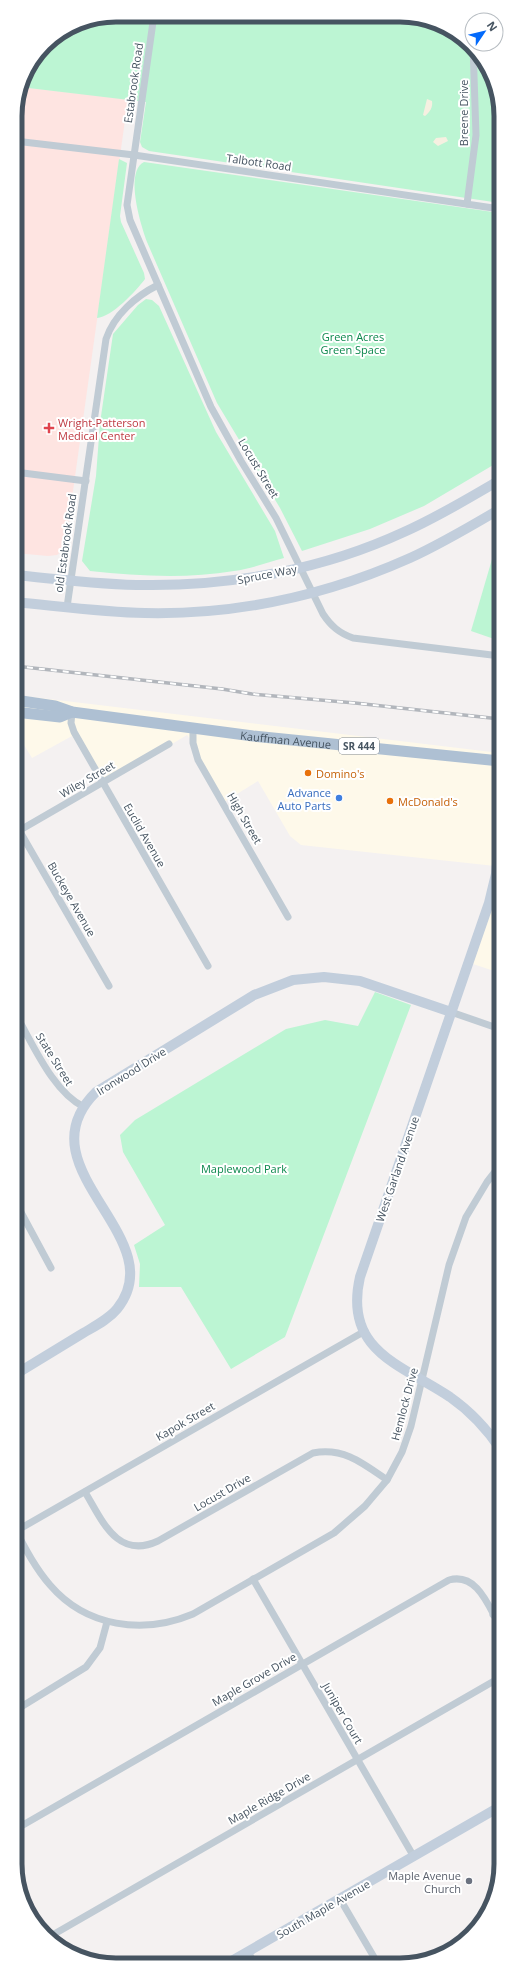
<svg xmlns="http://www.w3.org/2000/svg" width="516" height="1980" viewBox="0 0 516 1980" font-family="'Open Sans',sans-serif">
  <rect width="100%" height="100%" fill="#f4f1f1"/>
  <!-- commercial -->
  <path fill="#fef9ea" d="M15,695L500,753V973L470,963L495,866L301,845L290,836L258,781L224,802L199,759L195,745L187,735L105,784L72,736L32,758L24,745L15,750Z"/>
  <!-- medical -->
  <path fill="#fee4e1" d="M20,87L128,99L65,548L57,555L48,556L15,553V110Z"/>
  <!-- green -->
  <g fill="#bcf5d3">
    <path d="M116,15L420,17L471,45L491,72L500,103V203L149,151L142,147L140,142L146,102L20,87L23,77L45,45L78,23Z"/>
    <path d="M119,159L127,163L120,216L121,222L144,273L145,279C136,291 112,317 97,318Z"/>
    <path d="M144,162L500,213V461L424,506L370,529L302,551L280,508L217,403L147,242C141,226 124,172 144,162Z"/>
    <path d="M146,299L152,300L159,306L216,432L275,531L284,558C268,562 251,569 234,571C186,579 138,576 90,571L82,561L96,476L100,423L113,334L138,305Z"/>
    <path d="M495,549L500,550V641L471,631Z"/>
    <path d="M375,992L411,1005L285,1337L231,1369L181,1287H139L140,1264L134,1245L165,1225L123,1152L120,1135L135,1120L286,1029L325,1020L358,1026Z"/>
  </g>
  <!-- sand -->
  <g fill="#f6f0e1">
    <path d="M427,99L432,101C433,107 430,112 425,116L423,115Z"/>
    <path d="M446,137L448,141L438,146L433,142L436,138Z"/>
  </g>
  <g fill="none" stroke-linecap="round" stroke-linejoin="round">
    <!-- street -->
    <g stroke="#c0cbd4" stroke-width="7">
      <path d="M154,15L127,205L130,220L211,407L241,461L276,518L323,614C331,626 339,633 353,638L500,656"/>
      <path d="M15,141L134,155L500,209"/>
      <path d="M467,204L476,135L473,46"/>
      <path d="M15,472L86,481"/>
      <path d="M67,607L106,339C114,315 136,296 158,285"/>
      <path d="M72,712L71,723L74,732L208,966"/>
      <path d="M193,727V743L198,760L288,917"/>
      <path d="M15,823L109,986"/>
      <path d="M15,833L169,744"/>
      <path d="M451,1012L500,1029"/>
      <path d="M16,1015C33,1044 53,1092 84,1107"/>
      <path d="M16,1203L51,1268"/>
      <path d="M85,1492C102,1520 117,1560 158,1541L313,1453C343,1447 363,1463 387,1480"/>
      <path d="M16,1531C26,1550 36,1569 50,1585C86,1627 143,1635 193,1614L334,1533L365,1506L387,1480L402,1452L411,1426L449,1265L466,1217L487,1182L501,1164"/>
      <path d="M16,1531L365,1331"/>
      <path d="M253,1579L414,1857"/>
      <path d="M493,1615L501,1610"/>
      <path d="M16,1710L86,1667L100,1648L107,1622"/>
      <path d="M16,1829L449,1580C478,1572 489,1608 501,1628"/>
      <path d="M340,1899L378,1964"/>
      <path d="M49,1937L501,1677"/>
      <path d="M248,1952L255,1964"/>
    </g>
    <!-- secondary -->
    <g stroke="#c2cedc" stroke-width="10">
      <path d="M15,575C58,579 102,585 145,585C234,586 324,569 404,532C438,517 469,498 500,480"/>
      <path d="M15,602C58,606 102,612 145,613C236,615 327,595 410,558C441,544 471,526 500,509"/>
      <path d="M500,833L496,874L489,903L360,1277C343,1351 402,1365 450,1397C470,1411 487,1429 501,1450"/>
      <path d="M16,1374C37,1361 59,1348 80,1335C93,1327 108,1320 117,1309C175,1237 19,1168 96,1092L254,995L293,980L324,977L360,981L451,1012"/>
      <path d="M228,1963L501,1806"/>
    </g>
    <!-- primary -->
    <g stroke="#aec0d3" stroke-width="11">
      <path id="s1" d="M15,700L55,706L72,712L253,736L500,761"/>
      <path d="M15,712L60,717L72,712"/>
    </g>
    <!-- rail casing -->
    <g stroke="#b2b6bc" stroke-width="3.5">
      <path id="rail" d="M15,666L222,689L252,694L355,703L500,719"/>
    </g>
    <!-- rail -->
    <use href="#rail" stroke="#fff" stroke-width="2" stroke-dasharray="6" stroke-linecap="butt"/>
  </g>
  <!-- markers -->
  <path fill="#e0444e" stroke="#fff" stroke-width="1.5" d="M47 422h4v4h4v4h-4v4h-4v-4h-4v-4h4z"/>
  <g fill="#e8710a" stroke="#fff" stroke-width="1.5">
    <circle cx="308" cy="773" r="4"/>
    <circle cx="390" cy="801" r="4"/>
  </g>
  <circle fill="#3f7fe0" stroke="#fff" stroke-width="1.5" cx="339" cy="798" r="4"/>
  <circle fill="#6b7280" stroke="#fff" stroke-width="1.5" cx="469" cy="1881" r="4"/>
  <g text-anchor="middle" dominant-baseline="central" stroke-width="4" stroke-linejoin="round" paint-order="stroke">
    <!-- shield labels -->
    <rect fill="#fff" stroke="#7e8790" stroke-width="1" x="339" y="738" width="40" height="16" rx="3"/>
    <g font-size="10" font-weight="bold" fill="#465461">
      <text x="359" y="746">SR 444</text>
    </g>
    <!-- street labels -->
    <g font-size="11" fill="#465461" stroke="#fff">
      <text transform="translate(133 83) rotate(-82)">Estabrook Road</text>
      <text transform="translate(463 113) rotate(-90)">Breene Drive</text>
      <text transform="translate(259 162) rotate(8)">Talbott Road</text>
      <text transform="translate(259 468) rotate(59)">Locust Street</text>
      <text transform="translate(65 543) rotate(-82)">old Estabrook Road</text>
      <text transform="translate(267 574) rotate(-11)">Spruce Way</text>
      <text stroke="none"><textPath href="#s1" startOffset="274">Kauffman Avenue</textPath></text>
      <text transform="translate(87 779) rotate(-30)">Wiley Street</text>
      <text transform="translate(245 818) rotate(60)">High Street</text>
      <text transform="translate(145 835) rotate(60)">Euclid Avenue</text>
      <text transform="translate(72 899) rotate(60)">Buckeye Avenue</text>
      <text transform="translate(55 1059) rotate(58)">State Street</text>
      <text transform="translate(131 1071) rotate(-32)">Ironwood Drive</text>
      <text transform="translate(397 1169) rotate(-71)">West Garland Avenue</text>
      <text transform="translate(404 1404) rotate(-75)">Hemlock Drive</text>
      <text transform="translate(185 1421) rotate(-30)">Kapok Street</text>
      <text transform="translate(222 1492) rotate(-30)">Locust Drive</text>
      <text transform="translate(254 1679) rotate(-30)">Maple Grove Drive</text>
      <text transform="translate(343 1713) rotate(60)">Juniper Court</text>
      <text transform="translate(269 1798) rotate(-30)">Maple Ridge Drive</text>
      <text transform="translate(323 1909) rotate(-30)">South Maple Avenue</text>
    </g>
    <!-- park labels -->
    <g font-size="11" fill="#0c884d" stroke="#fff">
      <text x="353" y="336">Green Acres<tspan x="353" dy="13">Green Space</tspan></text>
      <text x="244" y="1168">Maplewood Park</text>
    </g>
    <!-- health labels -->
    <g font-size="11" fill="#be3a42" stroke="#fff" text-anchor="start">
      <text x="58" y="422">Wright-Patterson<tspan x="58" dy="13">Medical Center</tspan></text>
    </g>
    <!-- food labels -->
    <g font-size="11" fill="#c56008" stroke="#fff" text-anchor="start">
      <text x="316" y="773">Domino's</text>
      <text x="398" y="801">McDonald's</text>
    </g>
    <!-- shop labels -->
    <g font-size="11" fill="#366cbe" stroke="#fff" text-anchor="end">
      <text x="331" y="792">Advance<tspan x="331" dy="13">Auto Parts</tspan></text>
    </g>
    <!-- worship labels -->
    <g font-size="11" fill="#5b616d" stroke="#fff" text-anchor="end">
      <text x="461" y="1875">Maple Avenue<tspan x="461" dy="13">Church</tspan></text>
    </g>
  </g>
  <!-- crop -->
  <path d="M0 0H516V1980H0ZM116 22H400A94 94 0 0 1 494 116V1864A94 94 0 0 1 400 1958H116A94 94 0 0 1 22 1864V116A94 94 0 0 1 116 22Z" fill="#fff" fill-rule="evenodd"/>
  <path fill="none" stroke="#465461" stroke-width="5" d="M116 22H400A94 94 0 0 1 494 116V1864A94 94 0 0 1 400 1958H116A94 94 0 0 1 22 1864V116A94 94 0 0 1 116 22Z"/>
  <!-- north arrow -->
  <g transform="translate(484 32) rotate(55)"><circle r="19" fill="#ffffff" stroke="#b5bbc0"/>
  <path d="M0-3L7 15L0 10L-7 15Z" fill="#036afb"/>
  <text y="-6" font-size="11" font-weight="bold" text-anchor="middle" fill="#465461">N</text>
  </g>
</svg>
